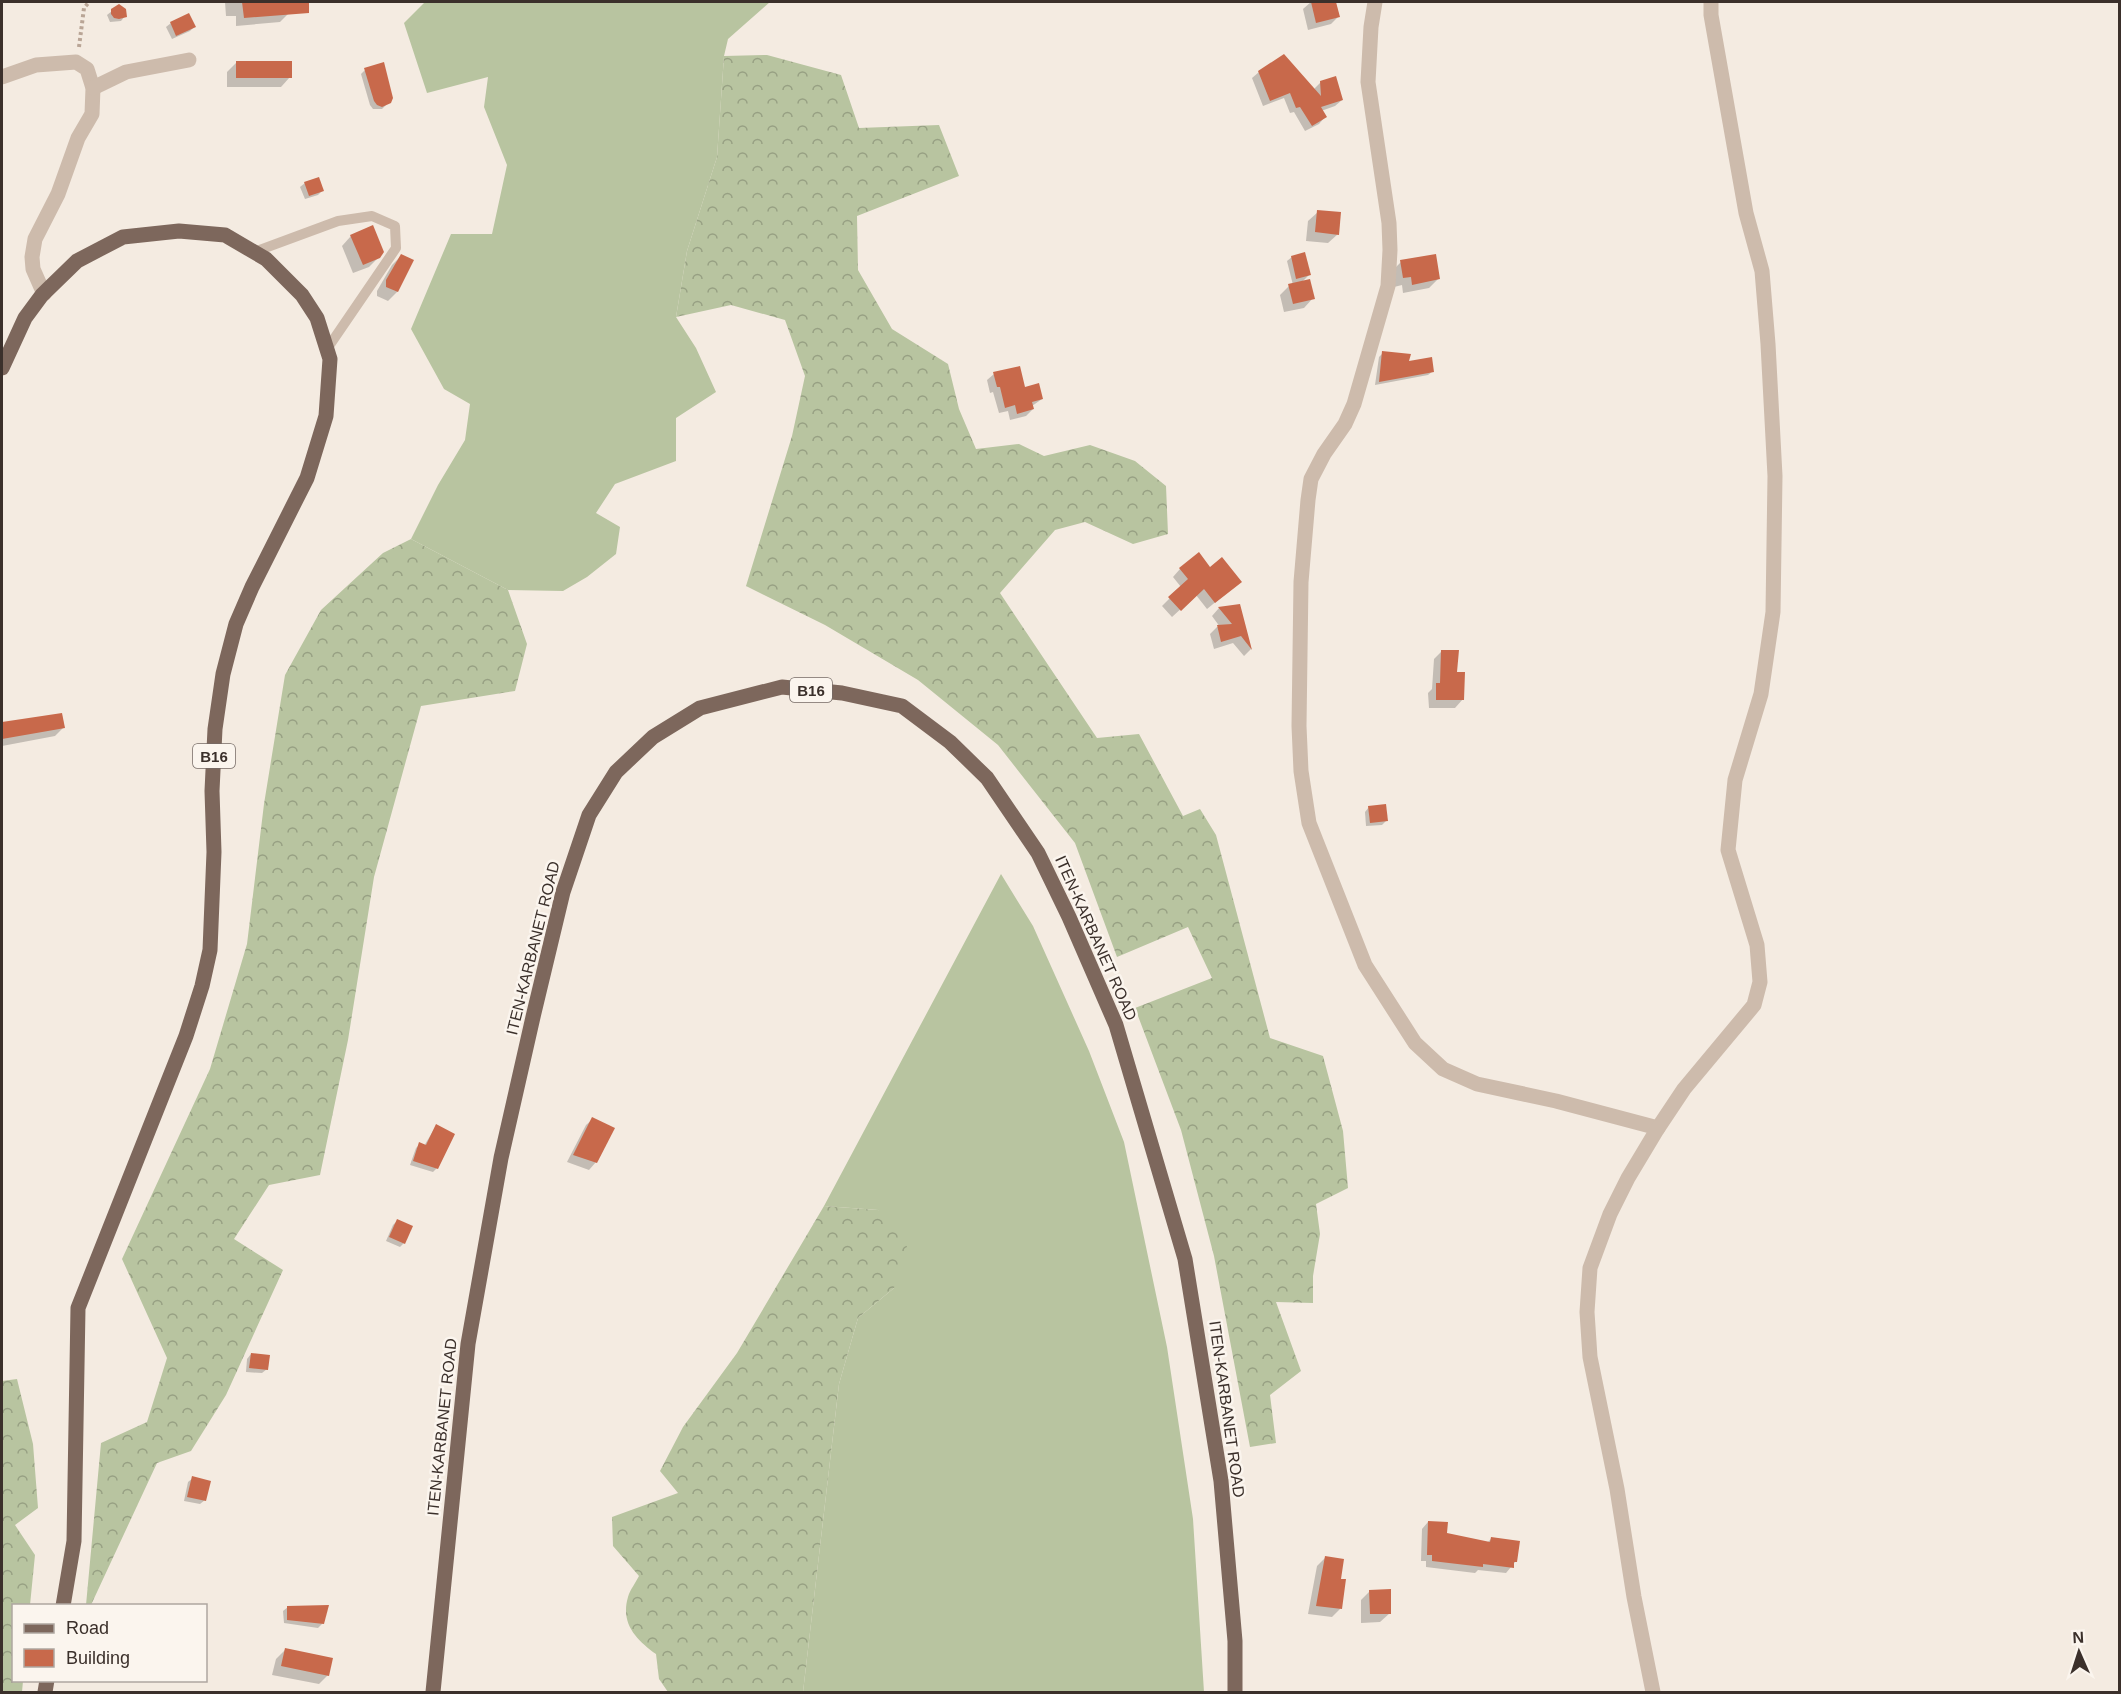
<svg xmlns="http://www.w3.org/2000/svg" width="2121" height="1694" viewBox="0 0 2121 1694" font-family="Arial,sans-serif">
  <defs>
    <pattern id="forest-crowns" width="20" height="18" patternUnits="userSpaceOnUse" patternTransform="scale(1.5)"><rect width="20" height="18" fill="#b8c4a0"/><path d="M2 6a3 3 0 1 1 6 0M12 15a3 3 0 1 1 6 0" fill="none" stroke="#97a083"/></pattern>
  </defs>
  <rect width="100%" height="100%" fill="#f4ebe1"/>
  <!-- grass -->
  <g fill="#b8c4a0">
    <path d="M425,2H770L728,39L724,56L717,157L687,251L676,317L696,348L716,392L676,418V461L615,484L596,513L620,527L616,554L587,577L563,591L508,590L411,539L438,485L465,440L470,404L444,389L411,329L451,234H492L507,165L484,107L488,77L427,93L404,23Z"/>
    <path d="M1001,874L1033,926L1089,1051L1124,1142L1167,1347L1193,1519L1204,1692H803L839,1384L858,1318L894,1288L878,1210L824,1206Z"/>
  </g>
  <!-- forest -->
  <g fill="url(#forest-crowns)">
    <path d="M767,55L841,75L859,128L939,125L959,176L857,216L858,270L892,329L948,364L959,409L976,449L1019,444L1044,456L1090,445L1135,461L1166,486L1168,534L1133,544L1085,522L1055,530L1000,593L1097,738L1139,734L1183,816L1200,809L1216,835L1270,1038L1323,1056L1343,1131L1348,1188L1316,1204L1320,1234L1313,1276V1303L1276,1302L1301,1371L1270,1395L1276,1443L1250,1447L1214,1256L1181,1130L1135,1008L1212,978L1188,927L1117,957L1075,843L998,745L918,680L825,625L746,586L792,436L805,376L785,320L731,305L676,317L687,251L717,157L724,56Z"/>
    <path d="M411,539L508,590L527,644L515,691L421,706L374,877L348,1040L320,1175L269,1185L234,1239L283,1270L226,1395L191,1451L157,1463L91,1605H86L101,1443L147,1422L167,1358L122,1259L210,1069L247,944L264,804L285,675L321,610L383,553Z"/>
    <path d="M824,1206L878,1210L907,1246L894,1288L858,1318L839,1384L803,1692H668L659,1679L656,1654C637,1640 620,1624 628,1597C630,1590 636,1582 639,1576L613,1546L612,1517L678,1493L660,1471L683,1427L737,1353Z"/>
    <path d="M17,1379L33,1444L38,1508L15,1525L35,1555L30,1605L14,1606V1680L23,1681L22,1692H2V1381Z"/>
  </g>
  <!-- shadow -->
  <g fill="#0003">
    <path d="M225,2H290L288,14L280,22L236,26V16H226Z"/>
    <path d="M1311,2H1335L1339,16L1331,24L1308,30L1303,9Z"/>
    <path d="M112,11L125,16L121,21L110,22L107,15Z"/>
    <path d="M171,23L194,27L190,31L172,39L166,27Z"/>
    <path d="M236,63L290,77L281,87H227V72Z"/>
    <path d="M365,70L386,105L382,109H373L370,105L361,74Z"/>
    <path d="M1259,72L1313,90L1321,82L1342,100L1335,106L1321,111L1325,117L1319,124L1305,131L1294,112L1290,113L1284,98L1263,106L1252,78Z"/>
    <path d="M305,183L322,191L318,195L305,199L300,187Z"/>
    <path d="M1318,212L1338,234L1328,243L1306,241L1308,221Z"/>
    <path d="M351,236L379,257L369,267L353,273L342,246Z"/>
    <path d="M401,256L412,260L397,292L388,301L377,296V291L392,265Z"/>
    <path d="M1292,257L1309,275L1301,283L1313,298L1304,308L1284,312L1280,295L1289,286L1293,285L1287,261Z"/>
    <path d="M1401,262L1438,279L1429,288L1403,293L1402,285L1394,287L1392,271Z"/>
    <path d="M1383,353L1407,363L1433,371L1428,375L1375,385L1379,357Z"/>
    <path d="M994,374L1024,389L1042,399L1032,406L1033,409L1026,416L1010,420L1008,411L999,413L993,392L990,393L987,380Z"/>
    <path d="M1180,569H1210L1240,582L1207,609L1196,595L1172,617L1162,606L1181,587L1173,577Z"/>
    <path d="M1239,606L1251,649L1244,656L1233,643L1214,649L1210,634L1217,627H1220L1212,616L1219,608Z"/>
    <path d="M1442,651L1456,674L1463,699L1455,708H1429L1428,693L1432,689L1434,659Z"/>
    <path d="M61,715L63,728L55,736L2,746V723Z"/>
    <path d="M1369,807L1386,821L1382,825L1366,826L1365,812Z"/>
    <path d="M593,1119L596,1162L589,1170L567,1162L586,1125Z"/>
    <path d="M436,1126L437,1168L433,1172L410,1165L416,1148L420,1144L424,1146Z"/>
    <path d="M397,1221L404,1243L400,1247L386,1241L393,1225Z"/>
    <path d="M251,1354L267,1369L262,1373L246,1372L247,1359Z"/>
    <path d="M193,1478L205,1500L200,1504L184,1501L188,1482Z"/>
    <path d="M1428,1522L1445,1534L1487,1543L1491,1539L1516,1561L1506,1573L1478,1570L1475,1573L1426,1567V1561H1421L1422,1529Z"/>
    <path d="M1325,1558L1340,1580V1609L1332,1617L1308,1614L1317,1566Z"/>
    <path d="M1370,1591L1390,1613L1380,1622L1361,1623V1600Z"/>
    <path d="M288,1607L323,1623L318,1628L284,1623L283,1611Z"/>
    <path d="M285,1650L328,1675L319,1684L272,1675L276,1659Z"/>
  </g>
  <!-- building -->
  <g fill="#c8694b">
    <path d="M242,2H309V13L244,18Z"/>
    <path d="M1311,2H1336L1340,17L1316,23Z"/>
    <path d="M119,4L126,9L127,17L119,19L114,18L111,14V9Z"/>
    <path d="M189,13L196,27L176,36L170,22Z"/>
    <path d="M1284,54L1321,96L1320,81L1336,76L1343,100L1321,107L1327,117L1312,126L1300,107L1296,108L1290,93L1270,101L1258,71Z"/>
    <rect x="236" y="61" width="56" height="17"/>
    <path d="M384,62L393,98L391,103L382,107L377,105L374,101L364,68Z"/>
    <path d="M319,177L324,191L309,196L304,182Z"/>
    <path d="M1317,210L1341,212L1339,235L1315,232Z"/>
    <path d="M373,225L384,252L380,258L363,265L350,235Z"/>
    <path d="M1305,252L1311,275L1296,279L1291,256Z"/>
    <path d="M401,254L414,260L398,292L386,287V280Z"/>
    <path d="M1436,254L1440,279L1412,285L1411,277L1403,278L1400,260Z"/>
    <path d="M1310,279L1315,299L1293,304L1288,284Z"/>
    <path d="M1382,351L1411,354L1409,361L1432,357L1434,372L1379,382Z"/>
    <path d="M1020,366L1025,387L1039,383L1043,399L1032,402L1034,409L1017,414L1015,405L1005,408L1000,387H997L993,372Z"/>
    <path d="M1199,552L1210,567L1222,557L1242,582L1215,603L1204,589L1181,611L1168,597L1188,579L1179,568Z"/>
    <path d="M1240,604L1252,650L1241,636L1221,642L1217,625L1232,624L1218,607Z"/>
    <path d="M1441,650H1459L1457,672H1465L1464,700H1436V683H1440Z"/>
    <path d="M62,713L65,728L2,739V722Z"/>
    <path d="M1386,804L1388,821L1370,823L1368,806Z"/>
    <path d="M592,1117L615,1128L597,1163L573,1155Z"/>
    <path d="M436,1124L455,1134L438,1169L413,1161L419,1142L426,1145Z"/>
    <path d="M397,1219L413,1226L405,1244L389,1237Z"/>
    <path d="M251,1353L270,1355L268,1370L249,1368Z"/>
    <path d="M192,1476L211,1481L206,1501L187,1497Z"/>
    <path d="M1428,1521L1448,1522L1447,1533L1490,1542L1491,1537L1520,1541L1517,1562H1514V1568L1483,1564V1567L1432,1561V1555H1427Z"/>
    <path d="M1325,1556L1344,1559L1341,1579H1346L1342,1609L1316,1606Z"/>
    <path d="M1391,1589V1614H1370L1369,1590Z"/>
    <path d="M329,1605L324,1624L287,1620V1606Z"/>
    <path d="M285,1648L333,1658L329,1676L281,1666Z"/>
  </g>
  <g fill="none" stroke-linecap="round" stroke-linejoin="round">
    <!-- path -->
    <path stroke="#b9a596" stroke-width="4" stroke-dasharray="3 3" stroke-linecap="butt" d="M79,47L84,8L89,2"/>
    <!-- lane -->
    <path stroke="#cdbbac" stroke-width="10" d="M254,252L338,221L372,216L395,226L396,248L327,349"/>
    <!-- street -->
    <g stroke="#cdbbac" stroke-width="15">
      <path d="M1375,2L1371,27L1368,82L1389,223L1390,250L1388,286L1354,404L1345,424L1324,454L1311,479L1308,500L1301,582L1299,726L1301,771L1309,823L1365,965L1415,1043L1443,1069L1477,1084L1556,1101L1658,1128"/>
      <path d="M2,77L36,65L76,62L87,69L93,88L92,114L78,138L58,194L35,239L32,257L33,269L44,294"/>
      <path d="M93,88L126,72L189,60"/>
      <path d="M1653,1692L1634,1597L1617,1489L1590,1357L1587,1312L1590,1268L1610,1214L1628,1178L1658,1128L1684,1089L1754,1005L1760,982L1757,945L1728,850L1735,780L1761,694L1773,612L1775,476L1768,344L1762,271L1746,213L1711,15V2"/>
    </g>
    <!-- primary -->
    <g stroke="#7d675c" stroke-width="15">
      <path d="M2,368L25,318L42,295L77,261L123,237L179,231L225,235L266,259L302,295L317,318L330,359L326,416L307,478L252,587L236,624L223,674L215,729L212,791L214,852L210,950L202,986L186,1036L78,1308L74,1541L63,1606"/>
      <path d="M45,1692L47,1680"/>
      <path d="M433,1692L468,1344L501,1158L533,1017L563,892L589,815L616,772L653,737L700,708L782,687L842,693L902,706L950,742L987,778L1038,853L1069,917L1116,1025L1185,1259L1221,1481L1235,1641V1692"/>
    </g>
  </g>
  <g text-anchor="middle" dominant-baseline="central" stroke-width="5" stroke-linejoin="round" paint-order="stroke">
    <!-- shield labels -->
    <g fill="#fbf5ee" stroke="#756b66" stroke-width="1.5">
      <rect x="790" y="678" width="42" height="24" rx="4.5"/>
      <rect x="193" y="744" width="42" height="24" rx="4.5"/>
    </g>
    <g font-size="15" font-weight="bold" fill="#3b302b">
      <text x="811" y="690">B16</text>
      <text x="214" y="756">B16</text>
    </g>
    <!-- street labels -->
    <g font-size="16" fill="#3b302b" stroke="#fbf5ee">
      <text transform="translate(1096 938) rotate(66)">ITEN-KARBANET ROAD</text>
      <text transform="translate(533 948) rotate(-76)">ITEN-KARBANET ROAD</text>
      <text transform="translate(1227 1409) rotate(82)">ITEN-KARBANET ROAD</text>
      <text transform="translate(442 1427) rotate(-84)">ITEN-KARBANET ROAD</text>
    </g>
  </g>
  <!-- border -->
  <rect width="2121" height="1694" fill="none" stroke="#3b302b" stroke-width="6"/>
  <!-- legend -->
  <rect x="12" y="1604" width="195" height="78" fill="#fbf5ee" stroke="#aea6a0" stroke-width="1.5"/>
  <rect x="24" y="1624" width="30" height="9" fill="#7d675c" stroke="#aea6a0" stroke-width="1.5"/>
  <text x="66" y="1634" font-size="18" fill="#3b302b">Road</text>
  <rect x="24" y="1649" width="30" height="18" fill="#c8694b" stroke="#aea6a0" stroke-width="1.5"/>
  <text x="66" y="1664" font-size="18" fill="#3b302b">Building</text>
  <!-- north arrow -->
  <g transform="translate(2079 1652) rotate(357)" stroke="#fbf5ee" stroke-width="4.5" paint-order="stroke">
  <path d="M0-4.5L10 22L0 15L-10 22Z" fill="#3b302b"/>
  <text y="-9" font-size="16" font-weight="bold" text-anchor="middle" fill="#3b302b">N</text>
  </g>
</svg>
